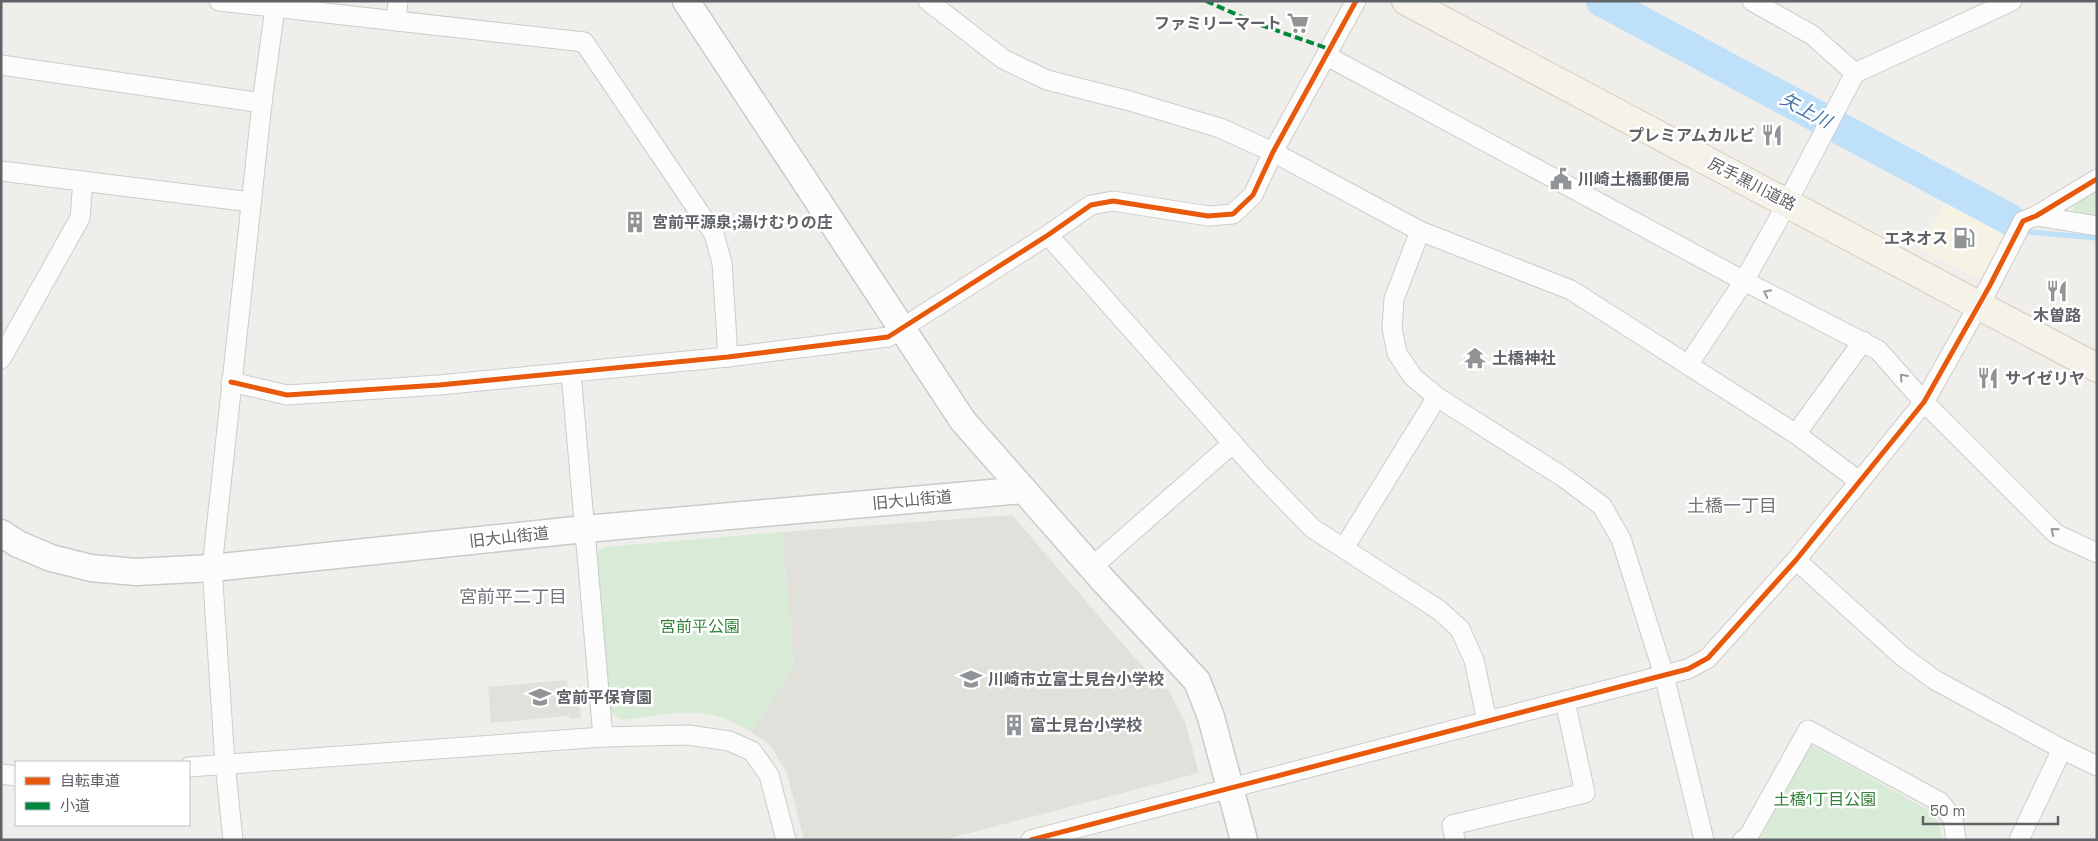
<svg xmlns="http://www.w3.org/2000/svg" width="2098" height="841" viewBox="0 0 2098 841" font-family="'Space Grotesk','Noto Sans JP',sans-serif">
  <rect width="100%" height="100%" fill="#efeeea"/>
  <!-- commercial -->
  <path fill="#f7f3e4" d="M1949,194L2009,228L1983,278L1971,275L1919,249Z"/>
  <!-- education -->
  <g fill="#e2e0da">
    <path d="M1012,515L1134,657L1170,693L1185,722L1199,773L943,840H804L787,773L771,746L751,732L794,666L782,532Z"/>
    <path d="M567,680L569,699L579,698L581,718L570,719L569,716L491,723L488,687Z"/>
  </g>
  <!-- green -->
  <g fill="#d8ebd6">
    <path d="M2097,188V219L2074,217L2073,202Z"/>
    <path d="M782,532L794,666L751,732C742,728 733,721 723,718C691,707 655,716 622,720L607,710L593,558L603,547Z"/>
    <path d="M1806,742L1930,811L1939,823L1942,840H1760Z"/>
  </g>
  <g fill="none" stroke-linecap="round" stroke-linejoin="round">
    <!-- stream -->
    <path stroke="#bfe0f9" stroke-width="5.5" d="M2029,232L2097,238"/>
    <!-- river -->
    <path stroke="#bfe0f9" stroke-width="32" d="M1602,1L2009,219"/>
    <!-- street casing -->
    <g stroke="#cbcccc" stroke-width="21">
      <g id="street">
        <path d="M219,1L584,42L714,234L722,263L728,357"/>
        <path d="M928,1L1003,59L1047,80L1130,101L1220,128L1273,152L1420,231L1571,290L1796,434L1859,481"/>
        <path d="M1752,1L1812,35L1855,73"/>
        <path d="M396,21L398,1"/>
        <path d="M1327,56L1744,281L1878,350L1924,402L2056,534L2097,553"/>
        <path d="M1,65L262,103"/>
        <path d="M1,171L251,202"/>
        <path d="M2036,216L2097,226"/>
        <path d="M1420,231L1394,299L1392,328L1397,353L1413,377L1437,397L1563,477L1602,506L1621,539L1664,675L1704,840"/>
        <path d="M1048,235L1260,474L1312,528L1439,610L1460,629L1474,660L1487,721"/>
        <path d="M1,359L80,218L83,181"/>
        <path d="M1688,365L1744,281L1778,220L1855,73L2012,1"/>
        <path d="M571,373L603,737"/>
        <path d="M231,382L287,395L439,385L728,357L888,337L1048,235L1091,205L1113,201L1208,216L1233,214L1253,195L1273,152L1356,1"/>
        <path d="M1796,434L1863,341"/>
        <path d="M1344,548L1437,397"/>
        <path d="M1796,560L1902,656L1935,680L2062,749L2097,766"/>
        <path d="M1092,567L1233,443"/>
        <path d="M189,767L603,737L688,735L729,741L752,751L769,775L786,840"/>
        <path d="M1,774L16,776"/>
        <path d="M233,840L225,763L212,568L262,103L275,8L271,1"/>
        <path d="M1031,840L1688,669L1708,658L1796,560L1924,402L1989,287L2023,221L2036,216L2097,179"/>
        <path d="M1455,840L1452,825L1585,793L1565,701"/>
        <path d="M1743,840L1747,839L1808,730L1940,802L1953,819L1956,840"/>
        <path d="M2019,840L2062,749"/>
      </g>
    </g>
    <!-- secondary casing -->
    <g stroke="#cacacb" stroke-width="29">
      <g id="secondary">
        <path d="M686,1L963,421L1102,579L1197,681L1211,717L1244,840"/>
        <path d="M1,533L18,544L51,558L91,568L136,572L212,568L585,529L1023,490"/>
      </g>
    </g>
    <!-- primary casing -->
    <g stroke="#d7ceb8" stroke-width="30">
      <path id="primary" d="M1406,1L2097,368"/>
    </g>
    <!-- street -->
    <use href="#street" stroke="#fdfcfc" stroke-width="19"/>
    <!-- secondary -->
    <use href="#secondary" stroke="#fdfcfc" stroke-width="26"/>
    <!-- primary -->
    <use href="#primary" stroke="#f4f2e9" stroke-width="28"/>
    <!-- quiet -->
    <path stroke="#00873e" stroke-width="4" stroke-dasharray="8 4" stroke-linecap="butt" d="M1206,1L1258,24L1329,49"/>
    <!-- cycleway casing -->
    <g stroke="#fff" stroke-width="8">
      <g id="cycleway">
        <path d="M231,382L287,395L439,385L728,357L888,337L1048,235L1091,205L1113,201L1208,216L1233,214L1253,195L1273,152L1356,1"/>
        <path d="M1031,840L1688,669L1708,658L1796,560L1924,402L1989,287L2023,221L2036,216L2097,179"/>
      </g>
    </g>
    <!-- cycleway -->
    <use href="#cycleway" stroke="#e8590c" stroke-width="5"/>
  </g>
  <!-- one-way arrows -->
  <defs><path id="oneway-chevron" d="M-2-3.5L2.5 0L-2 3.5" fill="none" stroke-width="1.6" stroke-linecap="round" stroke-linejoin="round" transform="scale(1.25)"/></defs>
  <g stroke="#96999c">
    <use href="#oneway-chevron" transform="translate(1767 293) rotate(-154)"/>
    <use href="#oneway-chevron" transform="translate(1903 377) rotate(-132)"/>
    <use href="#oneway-chevron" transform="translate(2054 531) rotate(-141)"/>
  </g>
  <!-- icons -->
  <defs>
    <g id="supermarket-bare" transform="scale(1.725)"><path d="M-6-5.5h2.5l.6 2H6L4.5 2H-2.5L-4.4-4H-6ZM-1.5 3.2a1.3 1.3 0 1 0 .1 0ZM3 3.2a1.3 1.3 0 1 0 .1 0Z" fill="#919496" stroke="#fff" stroke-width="2.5" paint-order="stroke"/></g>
    <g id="restaurant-bare" transform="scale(1.725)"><path d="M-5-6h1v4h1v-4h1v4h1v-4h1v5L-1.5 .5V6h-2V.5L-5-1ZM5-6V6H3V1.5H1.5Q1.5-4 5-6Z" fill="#919496" stroke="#fff" stroke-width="2.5" paint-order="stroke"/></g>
    <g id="civic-bare" transform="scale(1.725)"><path d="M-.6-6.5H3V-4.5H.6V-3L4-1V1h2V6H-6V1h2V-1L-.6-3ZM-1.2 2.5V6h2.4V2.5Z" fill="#919496" stroke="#fff" stroke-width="2.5" paint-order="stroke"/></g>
    <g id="building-bare" transform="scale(1.725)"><path d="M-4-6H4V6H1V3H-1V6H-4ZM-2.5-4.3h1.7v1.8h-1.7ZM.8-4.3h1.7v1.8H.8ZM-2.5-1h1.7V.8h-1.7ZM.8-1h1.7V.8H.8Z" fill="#919496" stroke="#fff" stroke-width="2.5" paint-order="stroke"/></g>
    <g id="fuel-bare" transform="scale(1.725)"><path d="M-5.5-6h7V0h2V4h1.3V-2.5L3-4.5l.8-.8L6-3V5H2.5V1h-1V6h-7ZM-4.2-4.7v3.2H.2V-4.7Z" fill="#919496" stroke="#fff" stroke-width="2.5" paint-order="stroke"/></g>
    <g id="temple-bare" transform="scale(1.725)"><path d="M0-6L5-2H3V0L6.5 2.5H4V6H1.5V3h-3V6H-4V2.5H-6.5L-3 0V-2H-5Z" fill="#919496" stroke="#fff" stroke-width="2.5" paint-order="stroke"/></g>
    <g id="school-bare" transform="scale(1.725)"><path d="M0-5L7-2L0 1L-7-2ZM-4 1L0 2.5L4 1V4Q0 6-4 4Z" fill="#919496" stroke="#fff" stroke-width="2.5" paint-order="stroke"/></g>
  </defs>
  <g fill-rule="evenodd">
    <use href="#supermarket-bare" x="1298" y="23"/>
    <use href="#restaurant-bare" x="1772" y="135"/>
    <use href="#civic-bare" x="1561" y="179"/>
    <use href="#building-bare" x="635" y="222"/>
    <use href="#fuel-bare" x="1964" y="238"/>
    <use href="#restaurant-bare" x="2057" y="291"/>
    <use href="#temple-bare" x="1475" y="358"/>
    <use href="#restaurant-bare" x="1988" y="378"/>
    <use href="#school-bare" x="971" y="679"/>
    <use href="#school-bare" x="540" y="697"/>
    <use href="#building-bare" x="1014" y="725"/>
  </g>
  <g text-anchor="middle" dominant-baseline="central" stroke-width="5" stroke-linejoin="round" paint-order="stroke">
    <!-- poi labels -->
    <g font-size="16" font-weight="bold" fill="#5f6368" stroke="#fff" text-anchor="start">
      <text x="1282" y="23" text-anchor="end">ファミリーマート</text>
      <text x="1755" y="135" text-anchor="end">プレミアムカルビ</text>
      <text x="1578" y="179">川崎土橋郵便局</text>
      <text x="652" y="222">宮前平源泉;湯けむりの庄</text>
      <text x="1948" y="238" text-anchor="end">エネオス</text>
      <text x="2057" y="315" text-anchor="middle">木曽路</text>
      <text x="1492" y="358">土橋神社</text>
      <text x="2005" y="378">サイゼリヤ</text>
      <text x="988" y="679">川崎市立富士見台小学校</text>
      <text x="556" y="697">宮前平保育園</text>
      <text x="1030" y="725">富士見台小学校</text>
    </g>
    <!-- street labels -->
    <g font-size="16" fill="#5f6368" stroke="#fff">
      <text transform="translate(1752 184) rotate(27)">尻手黒川道路</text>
      <text transform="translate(912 500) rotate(-5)">旧大山街道</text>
      <text transform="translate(509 537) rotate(-6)">旧大山街道</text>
    </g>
    <!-- park labels -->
    <g font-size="16" fill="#348238" stroke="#fff">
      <text x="700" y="626">宮前平公園</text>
      <text x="1825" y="799">土橋1丁目公園</text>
    </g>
    <!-- water labels -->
    <g font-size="18" font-style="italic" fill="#4174aa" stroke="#fff">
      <text transform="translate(1806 110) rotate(28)">矢上川</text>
    </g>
    <!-- neighbourhood labels -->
    <g font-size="18" fill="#70757a" stroke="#fff">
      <text x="1732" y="505">土橋一丁目</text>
      <text x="513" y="596">宮前平二丁目</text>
    </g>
  </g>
  <!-- border -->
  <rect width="2098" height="841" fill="none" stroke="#5f6368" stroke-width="5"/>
  <!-- legend -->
  <rect x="15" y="761" width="175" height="65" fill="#ffffff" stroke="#bfc1c3"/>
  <rect x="25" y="777" width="25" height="8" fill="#e8590c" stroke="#bfc1c3"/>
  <text x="60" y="786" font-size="15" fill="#5f6368">自転車道</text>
  <rect x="25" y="802" width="25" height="8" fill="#00873e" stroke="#bfc1c3"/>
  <text x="60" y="811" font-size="15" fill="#5f6368">小道</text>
  <!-- scale -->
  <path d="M1923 816v8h135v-8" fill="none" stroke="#5f6368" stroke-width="2.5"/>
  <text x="1930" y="816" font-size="15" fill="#5f6368" stroke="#ffffff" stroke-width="4" paint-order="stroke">50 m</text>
</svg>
